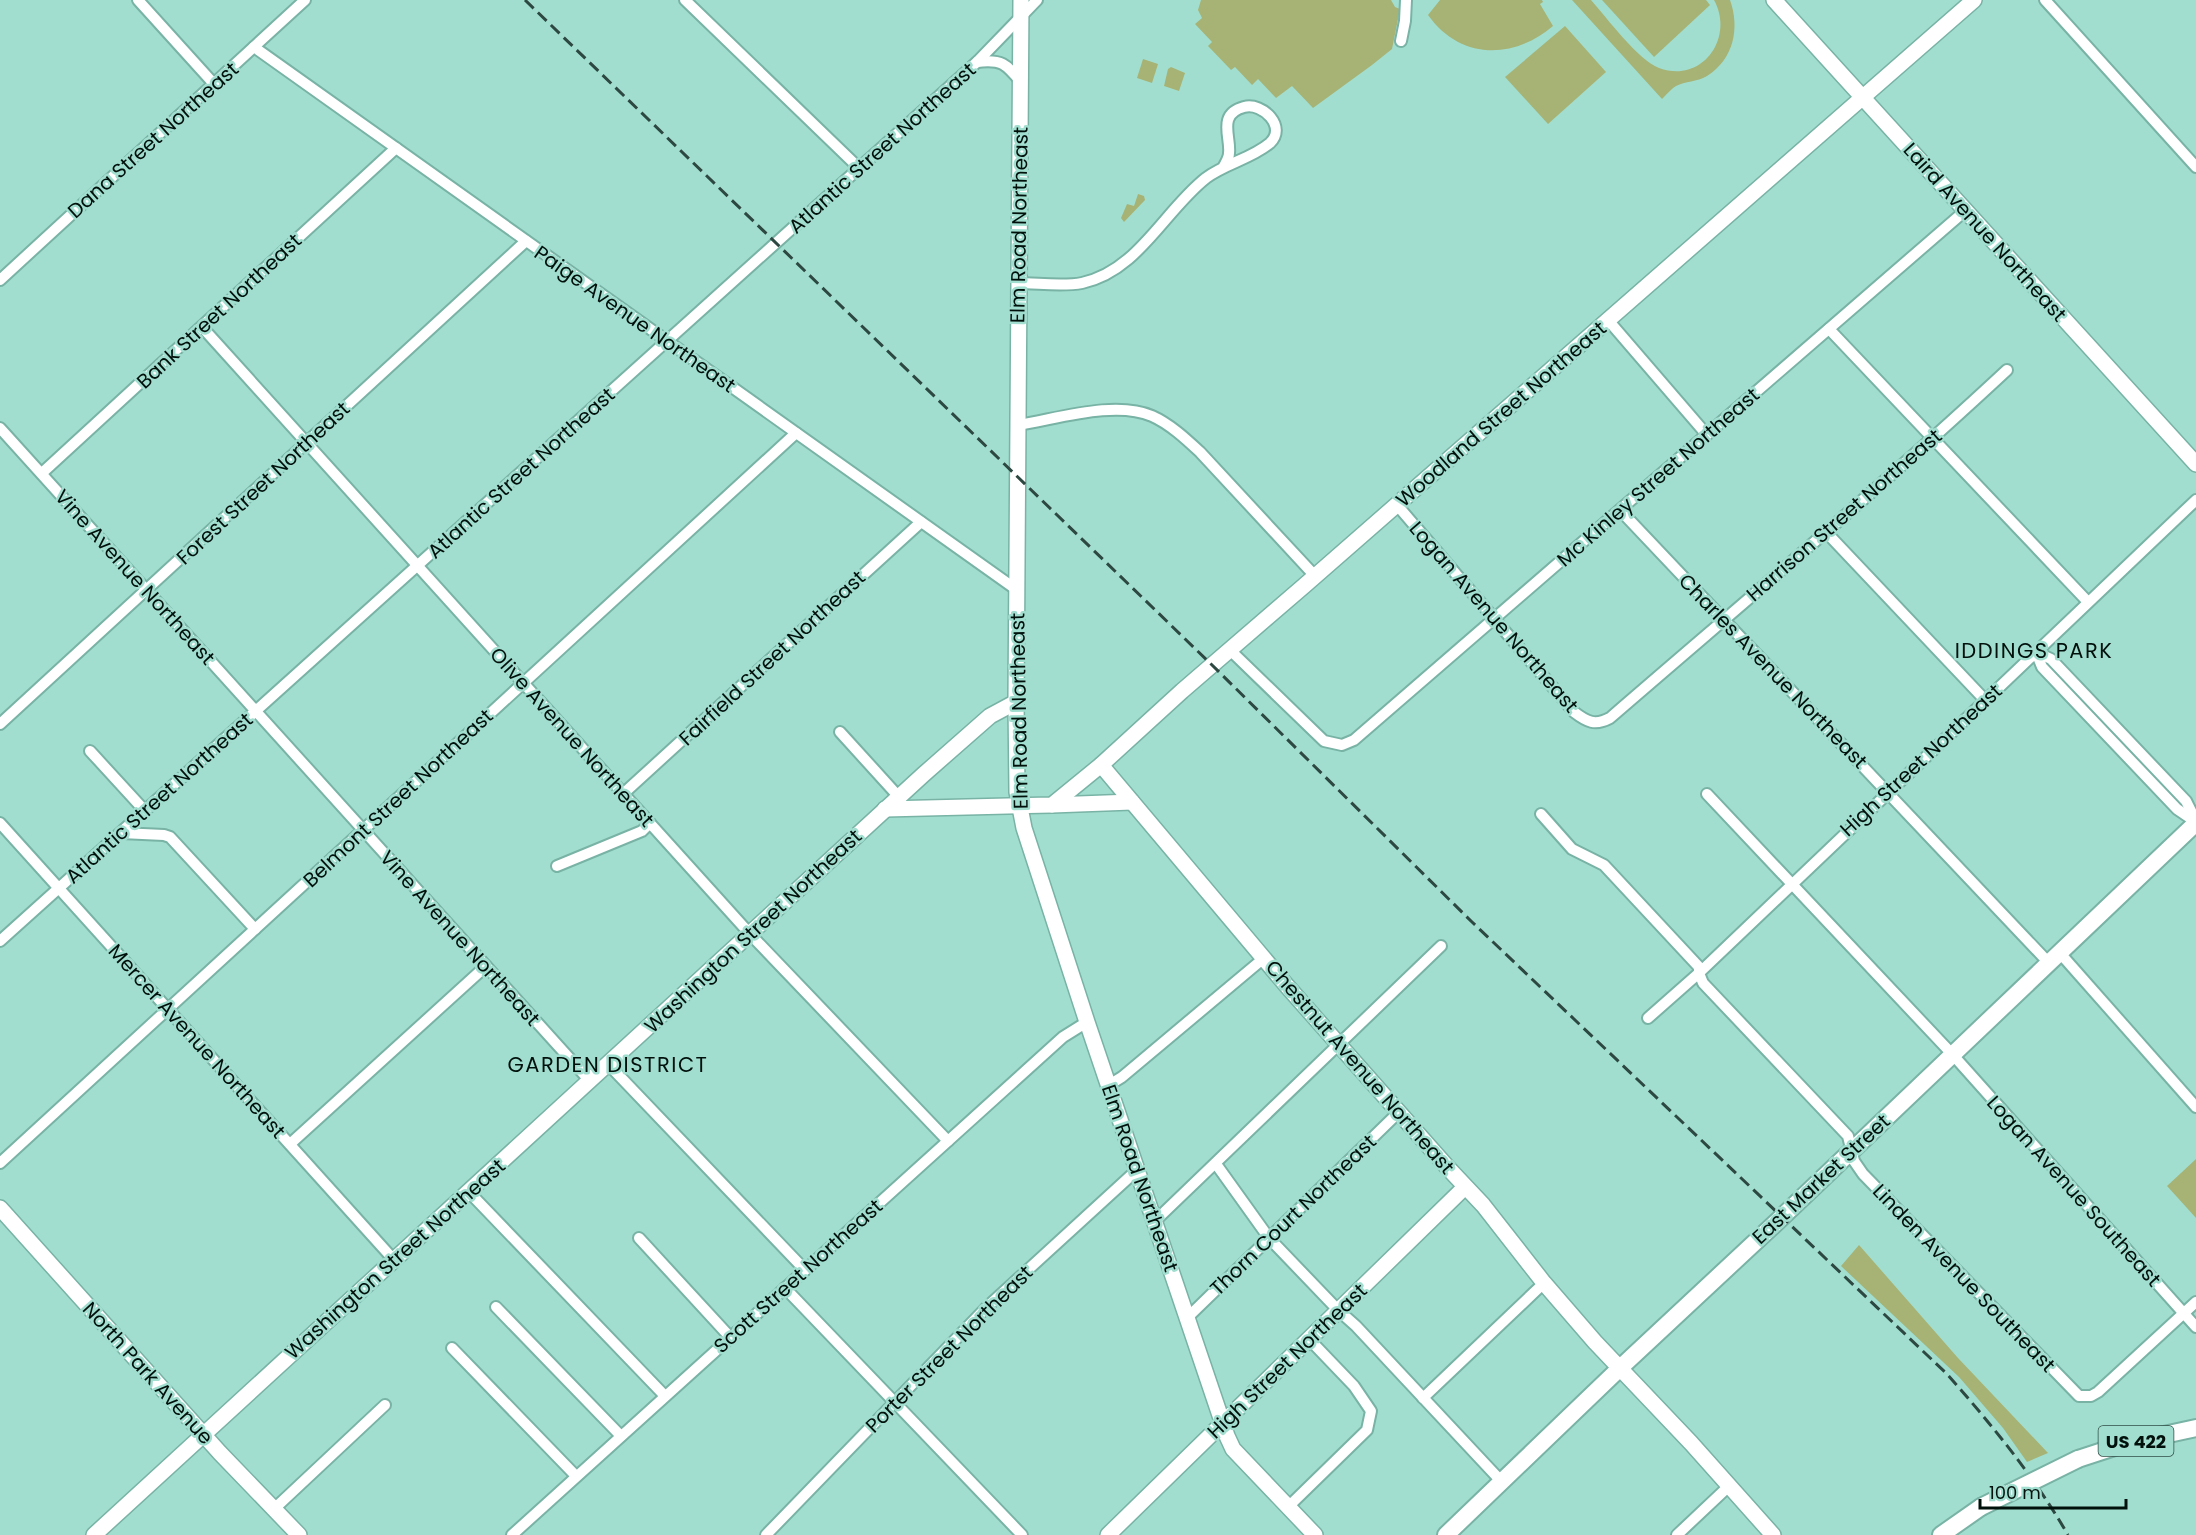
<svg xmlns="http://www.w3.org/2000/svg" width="2196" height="1535" viewBox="0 0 2196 1535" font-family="Poppins,sans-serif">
  <rect width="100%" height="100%" fill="#a2ded0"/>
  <!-- green -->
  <g fill="#a6b375">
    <path d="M1201,0H1391L1395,7L1400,9L1392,49L1372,65L1313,108L1292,86L1276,98L1258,79L1252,85L1235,67L1231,70L1208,46L1212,42L1195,24L1202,18L1198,10Z"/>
    <path d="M1440,0H1542L1543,2L1540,4L1553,26C1513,60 1460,60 1428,15Z"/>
    <path d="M1572,0H1591C1607,18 1638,60 1659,68C1702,84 1735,38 1714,0H1730C1740,28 1734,59 1707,76C1697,82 1685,81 1676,86C1671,89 1666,95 1662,99Z"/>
    <path d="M1602,0H1706L1710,5L1654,57Z"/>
    <path d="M1565,26L1606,72L1548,124L1505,77Z"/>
    <path d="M1143,59L1158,64L1152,83L1137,78Z"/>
    <path d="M1171,67L1185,73L1179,91L1164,86L1168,69Z"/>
    <path d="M1138,194L1144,196L1145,200L1124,222L1121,218L1127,204L1134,206Z"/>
    <path d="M2196,1159V1218L2167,1186Z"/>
    <path d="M1859,1245L1958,1358L2048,1453L2027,1462L2003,1428L1959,1377L1841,1266Z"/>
  </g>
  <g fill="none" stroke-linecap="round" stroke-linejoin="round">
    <!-- street casing -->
    <g stroke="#78b3a5" stroke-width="14">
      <g id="street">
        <path d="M138,0L214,84"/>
        <path d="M685,0L859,168"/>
        <path d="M2045,0L2196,167"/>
        <path d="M1401,41L1405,21L1406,0"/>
        <path d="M254,47L1017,590"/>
        <path d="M977,62C1002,59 1006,64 1021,82"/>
        <path d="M0,280L305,0"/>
        <path d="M1018,283C1038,283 1062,287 1082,283C1138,271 1164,211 1206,178C1226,163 1251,159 1270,143C1287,127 1263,102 1244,107C1217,114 1231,137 1229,153C1229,158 1226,162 1224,166"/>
        <path d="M1608,320L1707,435"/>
        <path d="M202,327L750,934L948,1141"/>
        <path d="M1829,329L2088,602"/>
        <path d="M1018,425C1057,419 1115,400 1152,416C1170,424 1186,439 1200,452L1315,576"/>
        <path d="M0,428L590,1081"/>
        <path d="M42,473L396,148"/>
        <path d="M2196,500L1699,973L1703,983L1848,1136L1854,1161L1863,1174L2079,1396H2091L2098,1392L2196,1302"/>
        <path d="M1397,505L1574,712C1587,722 1595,726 1610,718C1743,603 1878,490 2007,370"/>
        <path d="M1620,510L2048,962"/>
        <path d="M1826,532L1985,700"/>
        <path d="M1230,650L1324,741L1342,745L1354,740L1966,210"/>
        <path d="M2036,652L2042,667L2177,809L2196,822"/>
        <path d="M2036,652L2051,659L2186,801L2196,821"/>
        <path d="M0,724L526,241"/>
        <path d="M840,732L899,797"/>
        <path d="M90,751L145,811"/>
        <path d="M624,793L921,522"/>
        <path d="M1707,794L1953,1055L2196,1327"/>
        <path d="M1541,814L1572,849L1604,865L1699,967V973L1648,1018"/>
        <path d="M0,823L394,1260"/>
        <path d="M121,833L164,835L170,837L255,929"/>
        <path d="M557,866L642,831L650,823"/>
        <path d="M0,941L977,62L1037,0"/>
        <path d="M2059,952L2196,1107"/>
        <path d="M608,1064L805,1270"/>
        <path d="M1109,1085L1122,1077L1264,958"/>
        <path d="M290,1144L486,966"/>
        <path d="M0,1163L796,433"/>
        <path d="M1216,1164L1269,1238L1338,1310L1356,1326L1501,1481"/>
        <path d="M469,1192L665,1396"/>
        <path d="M1155,1221L1441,946"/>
        <path d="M639,1238L730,1337"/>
        <path d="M785,1288L1022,1535"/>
        <path d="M496,1307L621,1436"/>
        <path d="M1187,1318L1399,1112"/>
        <path d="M452,1348L576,1476"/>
        <path d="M1423,1398L1544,1283"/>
        <path d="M1288,1507L1367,1430L1371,1411L1354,1386L1309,1339"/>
        <path d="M274,1509L385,1405"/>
        <path d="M512,1535L1063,1037L1087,1022"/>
        <path d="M766,1535L985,1309L1137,1170"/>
        <path d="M1677,1535L1729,1486"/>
      </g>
    </g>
    <!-- secondary casing -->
    <g stroke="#78b3a5" stroke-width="18">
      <g id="secondary">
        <path d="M1021,0L1016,702L1017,792L1024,828L1087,1022L1227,1436L1233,1449L1315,1535"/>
        <path d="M1774,0L2196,464"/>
        <path d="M1101,765L1287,986L1449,1169L1483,1205L1544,1283L1595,1342L1691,1443L1773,1535"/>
        <path d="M1052,805L1132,802"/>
        <path d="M885,809L1052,805L1101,765L1182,691L1305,585L1974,0"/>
        <path d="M0,1208L220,1453L299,1535"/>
        <path d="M94,1535L924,774L990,716L1016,702"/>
        <path d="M1108,1535L1465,1187"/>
      </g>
    </g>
    <!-- primary casing -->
    <g stroke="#78b3a5" stroke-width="20">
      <g id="primary">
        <path d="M2078,1459L2127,1443L2196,1428"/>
        <path d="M1446,1535L1620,1368L1782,1217L2196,823"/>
        <path d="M1941,1535L1981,1507"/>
      </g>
    </g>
    <!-- street -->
    <use href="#street" stroke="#fff" stroke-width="10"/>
    <!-- secondary -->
    <use href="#secondary" stroke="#fff" stroke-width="15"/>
    <!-- primary -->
    <use href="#primary" stroke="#fff" stroke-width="16"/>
    <!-- rail -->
    <path stroke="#2c4841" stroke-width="3" stroke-dasharray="12 6" stroke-linecap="butt" d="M525,0L1212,665L1472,922L1947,1374C1991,1424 2034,1476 2068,1535"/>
    <!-- primary-bridge casing -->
    <g stroke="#78b3a5" stroke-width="20" stroke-linecap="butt">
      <path id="primary-bridge" d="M1981,1507L2078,1459"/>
    </g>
    <!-- primary-bridge -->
    <use href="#primary-bridge" stroke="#fff" stroke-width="16"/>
  </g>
  <g text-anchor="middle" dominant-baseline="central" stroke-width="5" stroke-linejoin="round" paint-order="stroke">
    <!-- shield labels -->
    <rect fill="#a2ded0" stroke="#314e46" stroke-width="1.5" x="2098.5" y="1426" width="75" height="30" rx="4.5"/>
    <g font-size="18" font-weight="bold" fill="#00100b">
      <text x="2136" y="1441">US 422</text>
    </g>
    <!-- street labels -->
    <g font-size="20" fill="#00100b" stroke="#a2ded0">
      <text transform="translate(153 140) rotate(-42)">Dana Street Northeast</text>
      <text transform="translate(882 148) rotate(-42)">Atlantic Street Northeast</text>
      <text transform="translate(1019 225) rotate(-89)">Elm Road Northeast</text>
      <text transform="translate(1985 232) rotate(48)">Laird Avenue Northeast</text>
      <text transform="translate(219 311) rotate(-43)">Bank Street Northeast</text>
      <text transform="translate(635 319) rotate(35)">Paige Avenue Northeast</text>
      <text transform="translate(1501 414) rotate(-41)">Woodland Street Northeast</text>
      <text transform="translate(521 473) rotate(-42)">Atlantic Street Northeast</text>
      <text transform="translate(1658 477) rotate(-41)">Mc Kinley Street Northeast</text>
      <text transform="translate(263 483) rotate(-43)">Forest Street Northeast</text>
      <text transform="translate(1844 515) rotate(-41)">Harrison Street Northeast</text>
      <text transform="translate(135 577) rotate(48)">Vine Avenue Northeast</text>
      <text transform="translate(1494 617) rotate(49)">Logan Avenue Northeast</text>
      <text transform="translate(772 658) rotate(-43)">Fairfield Street Northeast</text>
      <text transform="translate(1773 671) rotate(46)">Charles Avenue Northeast</text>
      <text transform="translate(1019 711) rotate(-91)">Elm Road Northeast</text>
      <text transform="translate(572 737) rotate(48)">Olive Avenue Northeast</text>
      <text transform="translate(1921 760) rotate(-43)">High Street Northeast</text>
      <text transform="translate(159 798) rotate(-42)">Atlantic Street Northeast</text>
      <text transform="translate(398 798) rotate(-43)">Belmont Street Northeast</text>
      <text transform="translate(753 931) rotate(-43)">Washington Street Northeast</text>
      <text transform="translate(460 938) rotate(48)">Vine Avenue Northeast</text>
      <text transform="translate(197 1041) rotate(48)">Mercer Avenue Northeast</text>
      <text transform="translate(1360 1067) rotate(49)">Chestnut Avenue Northeast</text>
      <text transform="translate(1140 1178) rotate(71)">Elm Road Northeast</text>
      <text transform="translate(1821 1179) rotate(-43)">East Market Street</text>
      <text transform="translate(2074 1191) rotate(48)">Logan Avenue Southeast</text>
      <text transform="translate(1293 1215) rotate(-44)">Thorn Court Northeast</text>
      <text transform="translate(395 1259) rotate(-42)">Washington Street Northeast</text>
      <text transform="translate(798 1276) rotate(-42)">Scott Street Northeast</text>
      <text transform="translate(1964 1278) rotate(46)">Linden Avenue Southeast</text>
      <text transform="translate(949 1349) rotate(-45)">Porter Street Northeast</text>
      <text transform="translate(1287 1361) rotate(-44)">High Street Northeast</text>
      <text transform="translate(148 1373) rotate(48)">North Park Avenue</text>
    </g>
    <!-- neighbourhood labels -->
    <g font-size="21" letter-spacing="1.5" fill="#00100b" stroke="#a2ded0">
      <text x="2034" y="650">IDDINGS PARK</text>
      <text x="608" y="1064">GARDEN DISTRICT</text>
    </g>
  </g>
  <!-- scale -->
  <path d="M1980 1499v9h146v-9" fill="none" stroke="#00100b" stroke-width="3"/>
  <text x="1989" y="1499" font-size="18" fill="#00100b" stroke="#a2ded0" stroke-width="4.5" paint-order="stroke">100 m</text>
</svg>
